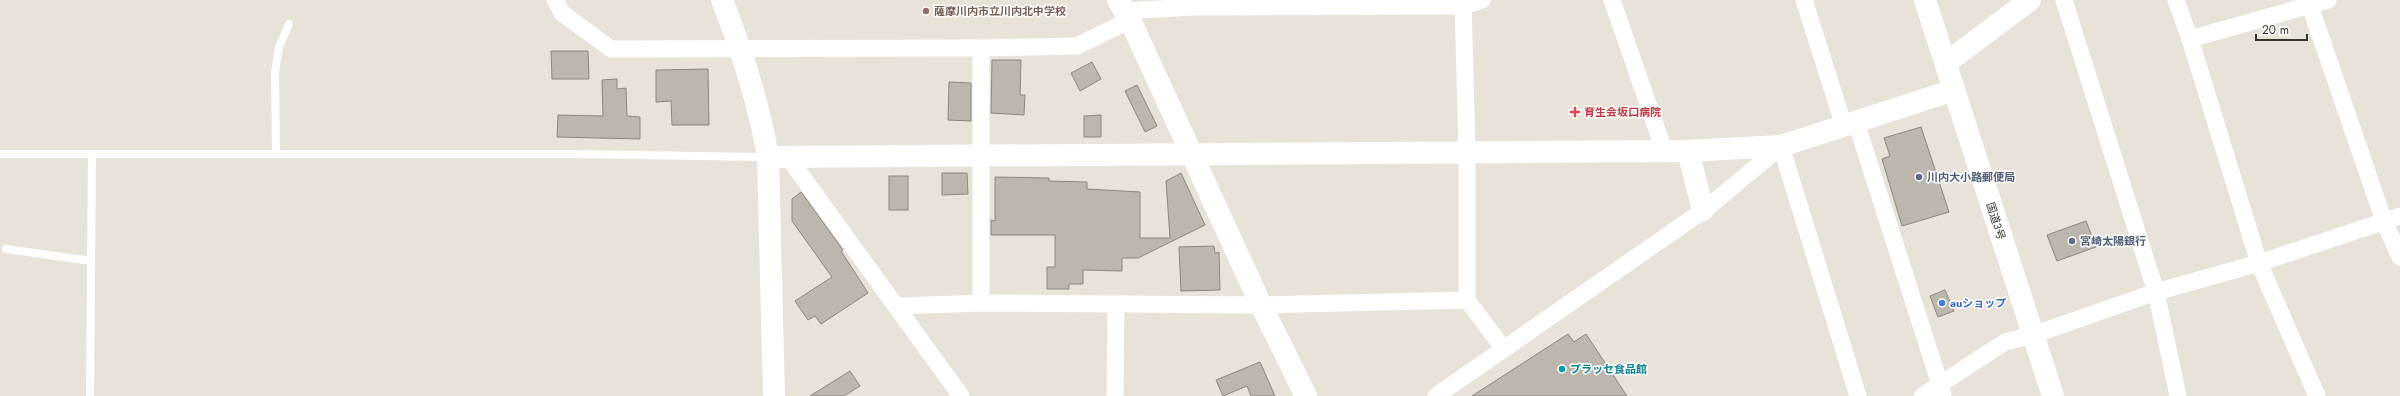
<svg xmlns="http://www.w3.org/2000/svg" width="2400" height="396" viewBox="0 0 2400 396" font-family="Jost,'Noto Sans JP',sans-serif">
  <rect width="100%" height="100%" fill="#e8e2d9"/>
  <!-- building -->
  <g fill="#bcb6ad" stroke="#8c867e">
    <path d="M551,51H588L589,79H552Z"/>
    <path d="M992,60H1021L1020,95H1025L1024,115L991,113Z"/>
    <path d="M1092,62L1101,79L1080,91L1071,73Z"/>
    <path d="M708,69L709,125H672L671,101L656,102V70Z"/>
    <path d="M617,79V89L626,88L627,116L640,117V139L557,137L558,115L603,116L602,80Z"/>
    <path d="M949,82L971,83V121L948,120Z"/>
    <path d="M1137,85L1157,126L1145,132L1125,91Z"/>
    <path d="M1101,115V137H1084V116Z"/>
    <path d="M1921,127L1949,212L1902,226L1882,159L1890,156L1884,138Z"/>
    <path d="M942,173H967L968,194L942,195Z"/>
    <path d="M1181,173L1205,225L1138,258H1122V271L1083,270V284H1069V289H1047V267H1055V235H991V220L995,221V177L1049,178V181L1087,182V189L1140,192V238H1170L1166,181Z"/>
    <rect x="889" y="176" width="19" height="34"/>
    <path d="M801,192L843,250L841,251L868,293L821,324L815,316L808,320L795,301L832,277L792,221V199Z"/>
    <path d="M2086,221L2096,247L2057,261L2047,235Z"/>
    <path d="M1214,246L1215,253L1219,252L1220,290L1181,291L1179,247Z"/>
    <path d="M1945,290L1954,311L1938,317L1930,296Z"/>
    <path d="M1568,334L1574,342L1586,334L1627,396H1472Z"/>
    <path d="M1260,362L1275,396H1251L1247,386L1223,396L1216,380Z"/>
    <path d="M850,371L860,386L844,396H810Z"/>
  </g>
  <g fill="none" stroke-linecap="round" stroke-linejoin="round">
    <!-- lane -->
    <g stroke="#fff" stroke-width="8">
      <path d="M0,154H567L767,157"/>
      <path d="M276,154L275,72L279,47L289,24"/>
      <path d="M6,249L91,261"/>
      <path d="M90,396L92,154"/>
    </g>
    <!-- street -->
    <g stroke="#fff" stroke-width="17">
      <path d="M555,0L562,13L611,49L981,48L1077,46L1130,20"/>
      <path d="M1463,0L1467,152V300L1504,349"/>
      <path d="M1612,0L1664,150"/>
      <path d="M1804,0L1844,126"/>
      <path d="M2064,0L2156,292L2178,396"/>
      <path d="M2176,0L2190,39L2259,263L2317,396"/>
      <path d="M2308,0L2384,221L2400,257"/>
      <path d="M1123,11L1194,7L1464,6L1482,0"/>
      <path d="M2190,39L2328,0"/>
      <path d="M981,48V303"/>
      <path d="M1856,122L1943,394"/>
      <path d="M788,157L961,396"/>
      <path d="M897,306L981,303L1261,305L1467,300"/>
      <path d="M1115,396L1116,304"/>
      <path d="M1436,396L1707,208L1781,146L1858,396"/>
      <path d="M1922,396L2005,342L2033,335L2156,292L2259,263L2400,216"/>
    </g>
    <!-- secondary -->
    <g stroke="#fff" stroke-width="22">
      <path d="M722,0C742,51 759,103 768,157L774,396"/>
      <path d="M1118,0L1130,20L1261,305L1306,396"/>
      <path d="M1946,63L2030,0"/>
      <path d="M1688,151L1703,210"/>
      <path d="M768,157L1688,151L1781,146L1954,90"/>
    </g>
    <!-- highway -->
    <path stroke="#fff" stroke-width="22" d="M1925,0L2053,396"/>
  </g>
  <!-- markers -->
  <circle fill="#8d6e63" stroke="#fff" stroke-width="1.5" cx="926" cy="11" r="4"/>
  <path fill="#e0444e" stroke="#fff" stroke-width="1.5" d="M1573 106h4v4h4v4h-4v4h-4v-4h-4v-4h4z"/>
  <g fill="#5c6f8a" stroke="#fff" stroke-width="1.5">
    <circle cx="1919" cy="177" r="4"/>
    <circle cx="2072" cy="241" r="4"/>
  </g>
  <circle fill="#3f7fe0" stroke="#fff" stroke-width="1.5" cx="1942" cy="303" r="4"/>
  <circle fill="#0f9aa8" stroke="#fff" stroke-width="1.5" cx="1562" cy="369" r="4"/>
  <g text-anchor="middle" dominant-baseline="central" stroke-width="3" stroke-linejoin="round" paint-order="stroke">
    <!-- education labels -->
    <g font-size="11" font-weight="bold" fill="#785e54" stroke="#fff" text-anchor="start">
      <text x="934" y="11">薩摩川内市立川内北中学校</text>
    </g>
    <!-- health labels -->
    <g font-size="11" font-weight="bold" fill="#be3a42" stroke="#fff" text-anchor="start">
      <text x="1584" y="112">育生会坂口病院</text>
    </g>
    <!-- service labels -->
    <g font-size="11" font-weight="bold" fill="#4e5e75" stroke="#fff" text-anchor="start">
      <text x="1927" y="177">川内大小路郵便局</text>
      <text x="2080" y="241">宮崎太陽銀行</text>
    </g>
    <!-- street labels -->
    <g font-size="11" fill="#363430" stroke="#fff">
      <text transform="translate(1996 221) rotate(72)">国道3号</text>
    </g>
    <!-- shop labels -->
    <g font-size="11" font-weight="bold" fill="#366cbe" stroke="#fff" text-anchor="start">
      <text x="1950" y="303">auショップ</text>
    </g>
    <!-- culture labels -->
    <g font-size="11" font-weight="bold" fill="#0d838f" stroke="#fff" text-anchor="start">
      <text x="1570" y="369">プラッセ食品館</text>
    </g>
  </g>
  <!-- scale -->
  <path d="M2256 34v6h51v-6" fill="none" stroke="#363430" stroke-width="2"/>
  <text x="2262" y="34" font-size="12" fill="#363430" stroke="#ffffff" stroke-width="3" paint-order="stroke">20 m</text>
</svg>
